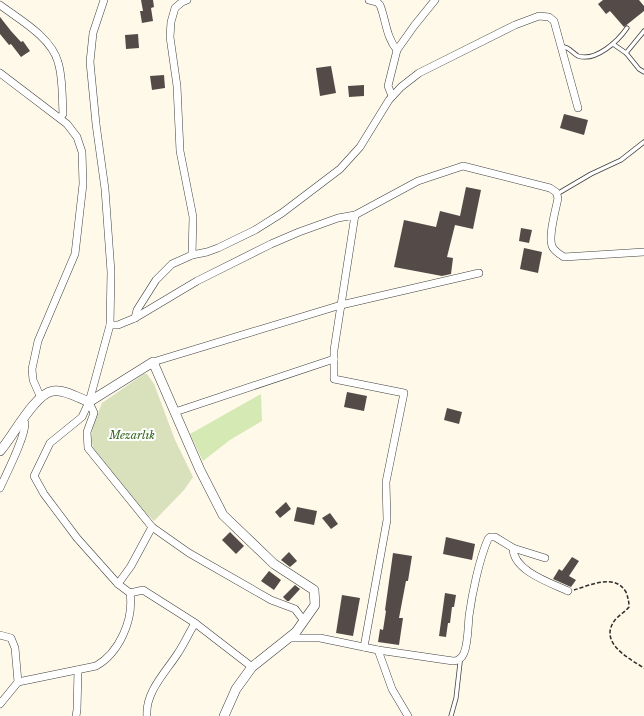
<svg xmlns="http://www.w3.org/2000/svg" width="644" height="716" viewBox="0 0 644 716" font-family="'Libre Baskerville',serif">
  <rect width="100%" height="100%" fill="#fff9ea"/>
  <!-- green -->
  <path fill="#d5e9b4" d="M261,394L262,421L230,440L203,461L190,434Z"/>
  <!-- cemetery -->
  <path fill="#d8e0bc" d="M144,374H147L154,384L175,440L193,477L184,490L154,521L146,513L93,448L91,438L93,426L102,403Z"/>
  <!-- building -->
  <g fill="#544b48">
    <path d="M141,0H153L154,7L151,8L153,21L142,23L140,11H143Z"/>
    <path d="M603,0H639L644,6V11L624,27L610,11L606,14L598,4Z"/>
    <path d="M0,17L11,31L21,42L23,41L30,51L21,57L11,44L9,45L0,34Z"/>
    <path d="M138,34L139,48L126,49L125,35Z"/>
    <path d="M331,66L336,93L320,96L316,68Z"/>
    <path d="M164,75L165,88L152,90L150,76Z"/>
    <path d="M364,85V96L349,97L348,86Z"/>
    <path d="M564,114L588,120L584,135L560,128Z"/>
    <path d="M466,187L481,190L473,229L455,225L447,257L453,258L451,274L442,276L394,267L404,220L436,227L440,211L460,216Z"/>
    <path d="M521,228L532,230L529,243L519,241Z"/>
    <path d="M524,248L542,252L538,273L520,269Z"/>
    <path d="M347,392L367,396L364,411L344,407Z"/>
    <path d="M447,408L462,412L459,424L444,420Z"/>
    <path d="M286,502L291,509L280,518L275,512Z"/>
    <path d="M297,507L317,511L314,525L294,521Z"/>
    <path d="M330,513L338,524L331,529L322,518Z"/>
    <path d="M230,532L244,546L236,554L222,540Z"/>
    <path d="M446,537L475,544L472,560L443,554Z"/>
    <path d="M289,552L297,561L290,567L281,560Z"/>
    <path d="M393,553L412,556L408,581H406L399,618H403L399,645L378,642L380,629L383,630L386,611L385,610Z"/>
    <path d="M572,557L579,561L569,576L576,580L571,587L553,579L559,569L562,571Z"/>
    <path d="M269,571L281,580L274,590L261,581Z"/>
    <path d="M295,585L300,589L289,601H287L283,597Z"/>
    <path d="M445,593L456,595L454,607H452L450,623H448L446,637L439,636Z"/>
    <path d="M342,595L360,598L353,636L336,633Z"/>
  </g>
  <g fill="none" stroke-linecap="round" stroke-linejoin="round">
    <!-- service casing -->
    <g stroke="#3f3f3f" stroke-width="5">
      <g id="service">
        <path d="M613,44L626,53L639,69L644,72"/>
        <path d="M562,47C569,46 572,53 578,56C596,62 618,41 627,28"/>
        <path d="M626,53L644,31"/>
        <path d="M557,194L591,174L621,160L644,142"/>
        <path d="M451,716L456,698L460,663V659"/>
      </g>
    </g>
    <!-- minor casing -->
    <g stroke="#3f3f3f" stroke-width="8">
      <g id="minor">
        <path d="M104,0L93,33L90,62L96,124L105,189L111,272L110,325"/>
        <path d="M187,0L182,2L175,8L171,22L170,37L177,86L180,151L193,217L192,255"/>
        <path d="M369,0L377,2L380,5C386,20 386,37 397,50"/>
        <path d="M0,5C20,20 51,37 58,62C63,78 62,97 63,114L60,118"/>
        <path d="M0,73L67,124L77,137L82,152L83,184L75,254L38,341L32,369L33,380L41,398"/>
        <path d="M392,96L388,86L397,50L414,26L435,0"/>
        <path d="M355,215L418,181L463,166L550,188L556,192L558,198C556,209 548,236 552,246C554,251 559,254 564,257L644,252"/>
        <path d="M135,318L137,310L156,280L172,264L192,255L207,252L218,248L255,230L282,213L340,169L360,147L389,100L401,87L419,73L515,25L539,16L549,17L554,21L578,108"/>
        <path d="M153,362L341,305L479,273"/>
        <path d="M89,402L110,325H118L135,318L197,281L271,244L299,232L338,218L355,215L334,350V379L404,393L386,482L387,520L364,647"/>
        <path d="M175,412L334,359"/>
        <path d="M0,488C7,472 25,438 25,423L22,420"/>
        <path d="M513,548C513,571 551,583 568,591"/>
        <path d="M118,584L131,566L152,527"/>
        <path d="M130,593L143,590L195,623L252,667"/>
        <path d="M0,635L11,638L15,648L18,682L0,704"/>
        <path d="M290,638H320L378,650L453,661C458,661 462,658 464,653C468,644 468,627 469,616C472,594 479,560 488,539L490,537H495L513,548L545,558"/>
        <path d="M378,650L392,689L408,716"/>
        <path d="M18,682L96,666C119,653 134,620 130,593L118,584L77,538L44,494L34,476L50,443L82,417L89,402L94,413L87,432L88,448L152,527L189,553L271,600L295,609L304,621"/>
        <path d="M76,716L77,710L78,670"/>
        <path d="M147,716C145,692 166,672 178,653C184,644 189,633 195,623"/>
      </g>
    </g>
    <!-- tertiary casing -->
    <g stroke="#3f3f3f" stroke-width="10">
      <path id="tertiary" d="M0,451C12,438 35,393 53,391C64,389 79,398 89,402L153,362L200,470L223,515L274,564L314,590L315,605L296,632L252,667L236,689L224,716"/>
    </g>
    <!-- path -->
    <path stroke="#2e2e2e" stroke-width="1.5" stroke-dasharray="4 2" stroke-linecap="butt" d="M574,590C591,585 615,573 626,592C628,598 629,601 629,607C625,612 619,615 615,620C598,642 628,658 644,668"/>
    <!-- service -->
    <use href="#service" stroke="#fff" stroke-width="3.5"/>
    <!-- minor -->
    <use href="#minor" stroke="#fff" stroke-width="7"/>
    <!-- tertiary -->
    <use href="#tertiary" stroke="#fff" stroke-width="9"/>
  </g>
  <g text-anchor="middle" dominant-baseline="central" stroke-width="4" stroke-linejoin="round" paint-order="stroke">
    <!-- park labels -->
    <g font-size="11" font-style="italic" fill="#32641c" stroke="#fff">
      <text x="132" y="435">Mezarlık</text>
    </g>
  </g>
</svg>
